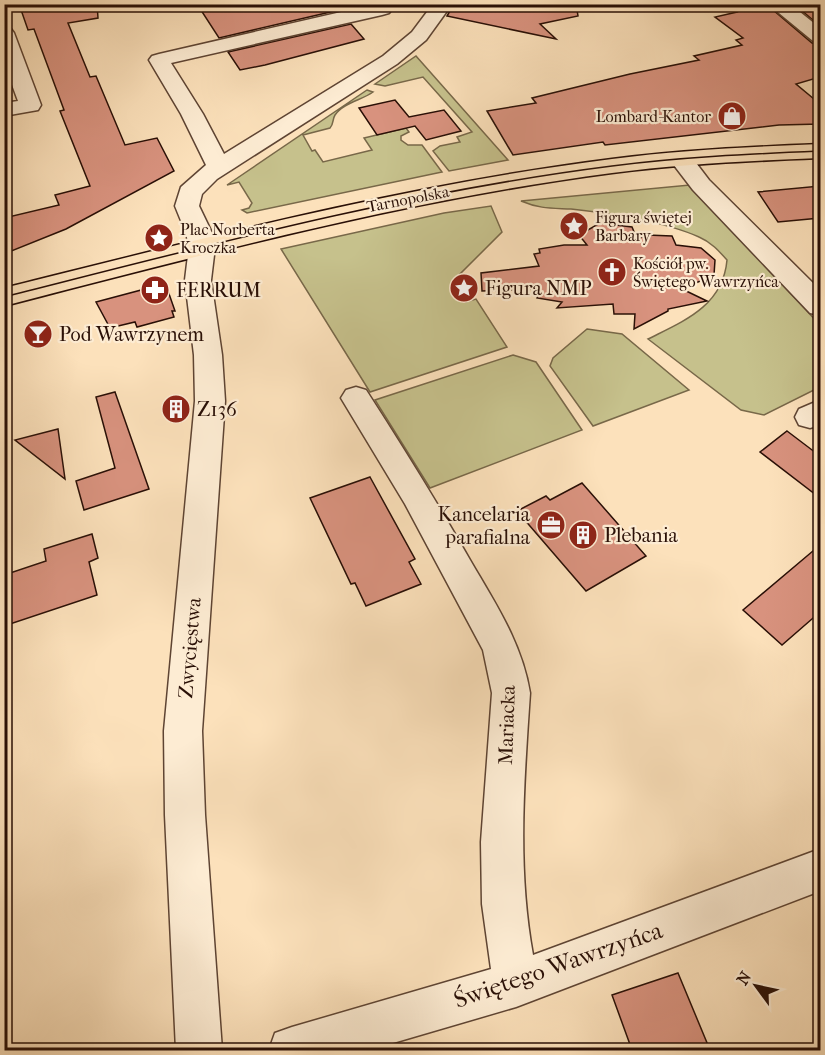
<svg xmlns="http://www.w3.org/2000/svg" width="825" height="1055" viewBox="0 0 825 1055" font-family="'IM FELL French Canon',serif">
  <rect width="100%" height="100%" fill="#fce1bb"/>
  <filter id="stains"><feTurbulence type="fractalNoise" baseFrequency=".00333" numOctaves="4"/><feColorMatrix values="0 0 0 0 .2 0 0 0 0 .09 0 0 0 0 .02 0 0 0 .5 -.17"/></filter>
  <radialGradient id="worn" r=".72"><stop offset=".6" stop-color="#630" stop-opacity="0"/><stop offset="1" stop-color="#630" stop-opacity=".3"/></radialGradient>
  <!-- green -->
  <g fill="#c6c18c" stroke="#786849" stroke-width="1.5">
    <path d="M416,56L508,160L449,171L433,151L440,146L460,142L457,137L472,132L423,77L385,86L375,84Z"/>
    <path d="M367,90L373,92C362,100 343,103 335,115C332,120 334,124 330,128L303,135L312,151L315,150L323,162L372,150L364,138L406,128L409,132L401,136V140L408,145H422L442,172L247,213L242,210L249,208L252,203L239,182L227,185Z"/>
    <path d="M690,185L820,325V387L764,415L741,410L648,339C684,321 723,306 727,260C719,251 711,242 699,237C666,222 608,213 571,209C551,208 540,209 521,201Z"/>
    <path d="M491,206L502,232L454,280L465,302L476,299L507,347L370,392L281,249L444,213Z"/>
    <path d="M587,329L622,334L689,390L593,426L550,366L553,358Z"/>
    <path d="M513,355L536,362L582,430L430,488L375,400Z"/>
  </g>
  <!-- building -->
  <g fill="#d8927e" stroke="#290f06" stroke-width="1.5">
    <path d="M19,4H97L98,18L68,23L90,77L96,76L125,145L157,138L174,171L66,229L4,254V218L59,205L55,195L90,186L60,111L64,110L34,29L28,30Z"/>
    <path d="M197,4H334L339,10L219,38Z"/>
    <path d="M454,4H576L578,16L540,24L556,39L447,16Z"/>
    <path d="M728,4H766L812,43L820,45V77L796,84L820,104V124L779,125L605,145L603,142L513,155L487,111L536,103L532,98L630,74L699,60L694,56L742,45L736,40L743,38L715,17L737,12Z"/>
    <path d="M794,4H820V26Z"/>
    <path d="M351,24L364,39L265,65L240,70L228,52Z"/>
    <path d="M395,100L409,117L444,110L461,131L426,140L415,126L377,135L359,108Z"/>
    <path d="M820,186V218L778,222L758,192Z"/>
    <path d="M600,223L632,227L637,239L647,235L672,236L676,245L701,248L715,260L714,275L682,289L707,301L668,309V311L634,329L635,314H614L613,304L557,308L562,302L537,298L540,289L482,291L481,273L539,266L534,254L540,253L539,249L564,245H587L579,235Z"/>
    <path d="M160,285L161,289L167,288L175,311H172L174,317L137,327L135,322L110,328L96,302Z"/>
    <path d="M115,392L149,489L84,510L76,481L115,468L96,397Z"/>
    <path d="M58,429L65,479L15,440Z"/>
    <path d="M787,431L820,456V498L760,452Z"/>
    <path d="M370,477L415,559L409,562L421,584L366,606L355,583L351,584L310,498Z"/>
    <path d="M582,483L646,556L586,591L517,511L546,496L550,500Z"/>
    <path d="M92,534L98,558L89,562L97,595L4,626V575L46,561L44,549Z"/>
    <path d="M820,545V612L782,645L743,610Z"/>
    <path d="M678,973L710,1050H632L612,995Z"/>
  </g>
  <g fill="none" stroke-linecap="round" stroke-linejoin="round">
    <!-- minor casing -->
    <g stroke="#5e4433" stroke-width="3">
      <g id="minor">
        <path d="M376,4L389,5L392,9L389,13L382,15L171,63L203,114L224,154L383,56L412,32L433,4H452L426,40L397,64L217,179L202,194L199,206L212,233L215,247L211,280L222,355L225,401L202,731L205,815L222,1050H176L165,815L164,731L195,401L194,355L185,280L189,247L186,233L175,206L181,187L206,165L181,114L149,60L152,56L159,54Z"/>
        <path d="M768,4H790L820,28V43L813,41Z"/>
        <path d="M4,27L11,29L14,33L41,105L38,110L4,116V103L18,101L4,63Z"/>
        <path d="M682,153L690,155L709,180L820,290V315L810,313L693,190L670,160L674,155Z"/>
        <path d="M356,387L366,390C402,446 437,502 470,560C495,603 522,643 530,693C524,781 517,868 533,955L820,849V891L516,1007L369,1050H269L275,1033L292,1027L491,969L482,904L481,842L492,693L483,650L405,504L341,398L346,390Z"/>
        <path d="M820,400V425L810,428L799,425L795,417L799,409Z"/>
      </g>
    </g>
    <!-- major casing -->
    <g stroke="#290f06" stroke-width="3">
      <path id="major" d="M820,144V158C750,161 681,164 612,173C406,200 205,254 4,306V288C205,238 406,185 612,159C681,150 750,147 820,144Z"/>
    </g>
    <!-- minor -->
    <use href="#minor" fill="#fdecd3" fill-rule="evenodd"/>
    <!-- major -->
    <use href="#major" fill="#fce1bb" fill-rule="evenodd"/>
    <!-- tram -->
    <path stroke="#290f06" stroke-width="1.5" d="M4,297C205,246 406,192 612,166C681,157 750,154 820,151"/>
  </g>
  <!-- icons -->
  <defs>
    <g id="shop-disc" transform="scale(1.5)"><circle r="9.5" fill="#8f2418" stroke="#fdecd3"/><path d="M-5-2.5h2.3a2.7 3.5 0 0 1 5.4 0H5L5.5 6h-11ZM-1.5-2.5h3a1.5 2.3 0 0 0-3 0Z" fill="#fff"/></g>
    <g id="sight-disc" transform="scale(1.5)"><circle r="9.5" fill="#8f2418" stroke="#fdecd3"/><path d="M0-6L1.8-2.2L6-1.7L2.9 1.2L3.7 5.4L0 3.3L-3.7 5.4L-2.9 1.2L-6-1.7L-1.8-2.2Z" fill="#fff"/></g>
    <g id="church-disc" transform="scale(1.5)"><circle r="9.5" fill="#8f2418" stroke="#fdecd3"/><path d="M-1.2-6h2.4v3.5h3.3v2.4h-3.3V6h-2.4V-.1h-3.3v-2.4h3.3Z" fill="#fff"/></g>
    <g id="pharmacy-disc" transform="scale(1.5)"><circle r="9.5" fill="#8f2418" stroke="#fdecd3"/><path d="M-2-6h4v4h4v4h-4v4h-4v-4h-4v-4h4Z" fill="#fff"/></g>
    <g id="bar-disc" transform="scale(1.5)"><circle r="9.5" fill="#8f2418" stroke="#fdecd3"/><path d="M-6-5H6L.8 .8V4.5H3.5V6h-7V4.5H-.8V.8Z" fill="#fff"/></g>
    <g id="building-disc" transform="scale(1.5)"><circle r="9.5" fill="#8f2418" stroke="#fdecd3"/><path d="M-4-6H4V6H1V3H-1V6H-4ZM-2.5-4.3h1.7v1.8h-1.7ZM.8-4.3h1.7v1.8H.8ZM-2.5-1h1.7V.8h-1.7ZM.8-1h1.7V.8H.8Z" fill="#fff"/></g>
    <g id="office-disc" transform="scale(1.5)"><circle r="9.5" fill="#8f2418" stroke="#fdecd3"/><path d="M-6-3h4V-5.5h4V-3h4V5H-6ZM-1-4.5V-3h2v-1.5ZM-6 0V1H6V0Z" fill="#fff"/></g>
  </defs>
  <g fill-rule="evenodd">
    <use href="#shop-disc" x="732" y="116"/>
    <use href="#sight-disc" x="574" y="226"/>
    <use href="#sight-disc" x="159" y="238"/>
    <use href="#church-disc" x="612" y="272"/>
    <use href="#sight-disc" x="464" y="288"/>
    <use href="#pharmacy-disc" x="155" y="290"/>
    <use href="#bar-disc" x="38" y="334"/>
    <use href="#building-disc" x="176" y="409"/>
    <use href="#office-disc" x="551" y="525"/>
    <use href="#building-disc" x="583" y="535"/>
  </g>
  <g text-anchor="middle" dominant-baseline="central" stroke-width="4.5" stroke-linejoin="round" paint-order="stroke">
    <!-- far-poi labels -->
    <g font-size="16" fill="#290f06" stroke="#fdecd3" text-anchor="start">
      <text x="711" y="116" text-anchor="end">Lombard-Kantor</text>
      <text x="595" y="217">Figura świętej<tspan x="595" dy="18">Barbary</tspan></text>
      <text x="180" y="229">Plac Norberta<tspan x="180" dy="18">Kroczka</tspan></text>
      <text x="633" y="263">Kościół pw.<tspan x="633" dy="18">Świętego Wawrzyńca</tspan></text>
    </g>
    <!-- far-street labels -->
    <g font-size="16" fill="#290f06" stroke="#fdecd3">
      <text transform="translate(408 199) rotate(-11)">Tarnopolska</text>
    </g>
    <!-- poi labels -->
    <g font-size="20" fill="#290f06" stroke="#fdecd3" text-anchor="start">
      <text x="485" y="288">Figura NMP</text>
      <text x="176" y="290">FERRUM</text>
      <text x="59" y="334">Pod Wawrzynem</text>
      <text x="197" y="409">Z136</text>
      <text x="530" y="514" text-anchor="end">Kancelaria<tspan x="530" dy="23">parafialna</tspan></text>
      <text x="604" y="535">Plebania</text>
    </g>
    <!-- street labels -->
    <g font-size="20" fill="#290f06" stroke="#fdecd3">
      <text transform="translate(190 648) rotate(-85)">Zwycięstwa</text>
      <text transform="translate(507 725) rotate(-88)">Mariacka</text>
    </g>
    <!-- near-street labels -->
    <g font-size="24" fill="#290f06" stroke="#fdecd3">
      <text transform="translate(558 965) rotate(-19)">Świętego Wawrzyńca</text>
    </g>
  </g>
  <!-- margin -->
  <rect width="825" height="1055" fill="none" stroke="#fce1bb" stroke-width="24"/>
  <rect x="6" y="6" width="813" height="1043" fill="none" stroke="#290f06" stroke-width="3"/>
  <rect x="12" y="12" width="801" height="1031" fill="none" stroke="#290f06" stroke-width="1.5"/>
  <!-- north arrow -->
  <g transform="translate(756 986) rotate(303)" stroke="#fdecd3" stroke-width="4.5" paint-order="stroke">
  <path d="M0-4.5L10 22L0 15L-10 22Z" fill="#290f06"/>
  <text y="-9" font-size="16" font-weight="bold" text-anchor="middle" fill="#290f06">N</text>
  </g>
  <rect width="100%" height="100%" filter="url(#stains)"/>
  <rect width="100%" height="100%" fill="url(#worn)"/>
</svg>
